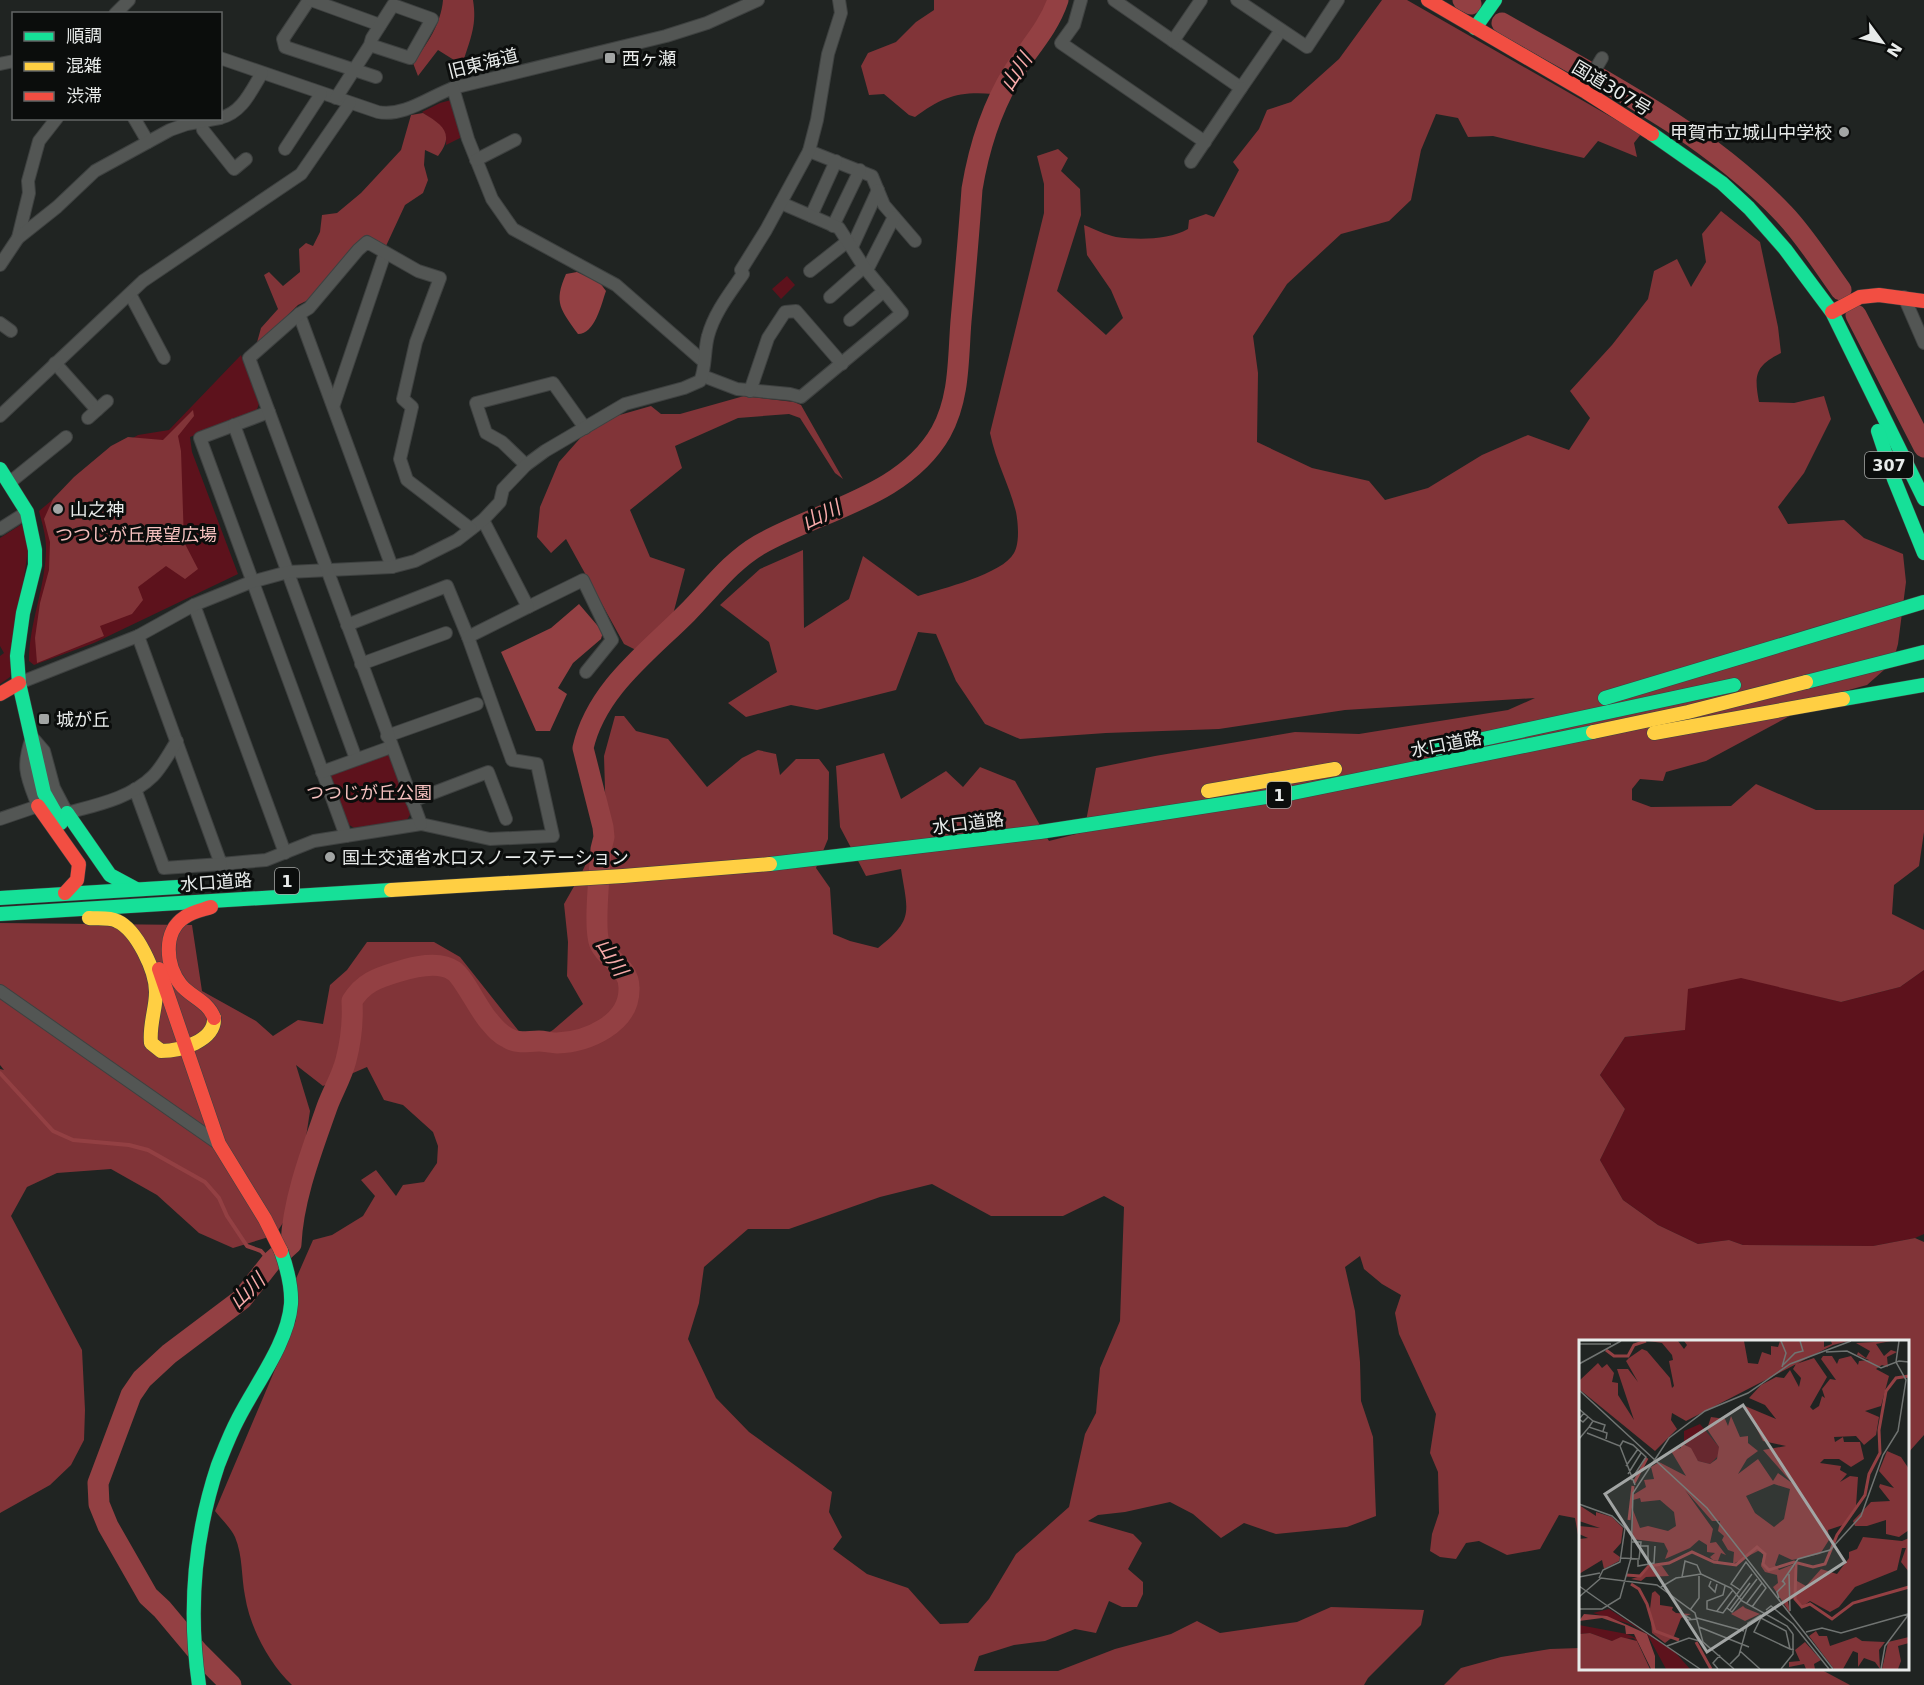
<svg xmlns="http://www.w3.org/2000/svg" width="1924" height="1685" viewBox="0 0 1924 1685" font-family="'DejaVu Sans','Noto Sans JP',sans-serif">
  <rect width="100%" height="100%" fill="#202422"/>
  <!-- green -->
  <g fill="#5d121c">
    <path d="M451,100L462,137L446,145C448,127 435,122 422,112L440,103Z"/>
    <path d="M787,276L795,285L781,299L772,289Z"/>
    <path d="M241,355L259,404L256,412L190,437L192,452L238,574L94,643L34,665L29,661C29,622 46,586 46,548C46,535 42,523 39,511L115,448L138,435L169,430Z"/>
    <path d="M22,524L29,542L10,677L0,684V656L4,653L0,646V538Z"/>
    <path d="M384,753L389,755L411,813L407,820L356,829L346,823L329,776Z"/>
    <path d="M1924,970V1234L1915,1238L1873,1246L1743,1245L1729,1240L1698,1244L1658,1225L1623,1200L1600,1160L1625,1109L1600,1075L1625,1037L1684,1030L1687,989L1741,977L1841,1002L1900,987Z"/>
  </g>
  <!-- forest -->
  <g fill="#813438" fill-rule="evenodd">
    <path d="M443,0H473C477,24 471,37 464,59L454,60L438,50L418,76L413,63C427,44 441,24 443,0Z"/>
    <path d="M934,0H1056C1048,26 1027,45 1011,66C1004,75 999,85 993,94C959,91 942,97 915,117L909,115L884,94L869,95L861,66L868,53L896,42L916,22L934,10Z"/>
    <path d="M1382,0H1407L1641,134L1634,143L1637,157L1598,141L1584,158L1493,136L1468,137L1458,118L1436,114L1421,150L1411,200L1389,221L1341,234L1287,284L1253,336L1258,373L1257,442L1312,468L1369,481L1385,500L1428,488L1482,455L1528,435L1569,450L1590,418L1570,391L1612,345L1648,299L1654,271L1677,259L1691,287L1706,262L1702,234L1721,211L1760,242L1778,327L1781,353C1755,366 1754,375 1759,402L1794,403L1824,396L1831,419L1804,473L1778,507L1788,524L1844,520L1864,538L1903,554L1906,582L1898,644L1893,662L1867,685L1827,696L1706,761L1666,772L1663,781L1640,779L1632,789V800L1651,807L1731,806L1756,784L1816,810H1924V832L1919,866L1894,885L1892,914L1924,930V970L1900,987L1841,1002L1741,978L1688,989L1685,1030L1625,1037L1600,1075L1625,1109L1600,1160L1623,1200L1658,1225L1698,1244L1729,1240L1743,1245L1873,1246L1915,1238L1924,1242V1435L1908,1453V1342H1580V1546L1575,1518L1559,1515L1540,1549L1507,1555L1479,1541L1466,1543L1456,1559L1440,1557L1430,1551L1432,1534L1439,1513L1438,1472L1430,1453L1436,1414L1399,1334L1395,1313L1401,1295L1382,1284L1364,1269L1360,1256L1345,1267L1355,1311L1360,1362L1361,1401L1373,1437L1376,1516L1347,1527L1276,1534L1244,1523L1221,1538L1193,1514L1170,1502L1125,1512L1098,1515L1088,1521L1133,1534L1142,1543L1128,1569L1143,1582V1594L1137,1607H1122L1109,1601L1096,1633L1075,1629L1045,1641L1014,1645L979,1656L974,1671H1058L1115,1649L1171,1634L1197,1621L1220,1633L1297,1622L1331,1607L1424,1610L1421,1625L1368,1678L1364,1685H292C269,1663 250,1628 245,1596C241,1576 243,1556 235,1537C231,1528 221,1519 215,1511L296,1320L295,1281L313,1240L332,1235L363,1216L375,1196L361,1180L376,1170L396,1196L403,1185L424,1182L437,1163L438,1146L433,1132L403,1105L384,1100L367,1067L323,1086L296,1065L310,1111L296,1203L275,1235L233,1248L199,1233L157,1195L111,1169L57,1173L27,1187L11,1216L82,1350L85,1410L84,1440L71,1465L50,1485L0,1513V1069L4,1070L0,1065V923L192,925L202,991L256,1021L273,1036L298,1020L323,1024L330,985L347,970L367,942H434L460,957L529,1044L553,1030L583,1004L567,976L568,942L564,904L581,874L606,822L604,756L615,716H624L636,731L668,739L707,787L742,758L758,750L776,754L780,775L796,759H819L829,772L828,839L816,868L830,888L833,934L850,941L878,948C914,919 908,913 901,869L866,876L840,827L836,766L884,753L901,799L946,771L963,787L980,767L1015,781L1049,841L1084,832L1096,768L1155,756L1295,732L1359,734L1508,710L1535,698L1345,710L1219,729L1106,733L1020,739L985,724L956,681L936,634L918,632L896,690L817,710L791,705L746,717L728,703L777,672L769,642L720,605L760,569L803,550L804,628L849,599L863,556L918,596C941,589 1003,574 1014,553C1020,543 1018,522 1016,512C1009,484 996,462 990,433L1044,213V184L1037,156L1058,149L1068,158L1061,171L1080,189L1081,215L1057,291L1106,335L1123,318L1111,290L1087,255L1084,225C1094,229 1106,235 1116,237C1138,240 1169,240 1188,229L1189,220L1206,214L1214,217L1239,170L1233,162L1259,129L1267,110L1291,102L1339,59ZM932,1184L991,1216H1063L1104,1196L1124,1207L1120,1321L1100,1368L1096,1413L1085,1434L1069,1507L1016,1554L989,1599L968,1623L940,1624L908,1588L867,1574L833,1549L842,1537L829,1512L832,1492L749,1432L716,1398L688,1339L699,1303L704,1267L748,1229H789L880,1197Z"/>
    <path d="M423,113C443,125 455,134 438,156L425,150L424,165L428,180L423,193L405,205L386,246L365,236L308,300L298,305L256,346L261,328L278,309L264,275L269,272L283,286L300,272L299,249L306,243L313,246L320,232L322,215L337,213L361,193L401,150L411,115Z"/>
    <path d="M744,396L794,402L801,405L843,479L835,473L800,418L789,414L738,418L675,446L682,468L630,510L650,557L685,569L671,622L638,651L624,644L566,539L551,553L537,537L540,507L559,462L583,435L616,416L651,406L661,414H680Z"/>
    <path d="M193,410L194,416L178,436L181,451L184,542L198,569L185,579L166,566L138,587L143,600L132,614L100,626L104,636L37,663L35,638L40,603L49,570L50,542L44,519L53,499L74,477L111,446L128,437L163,440Z"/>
    <path d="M1580,1648V1668L1820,1669L1850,1685H1444L1461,1668L1501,1657L1550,1649Z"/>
  </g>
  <!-- water -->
  <g fill="#934043">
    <path d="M577,272L600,283L606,291C601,305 595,334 578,334C561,310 553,303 566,274Z"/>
    <path d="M579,604L603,632L601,639L573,663L558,688L567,694L550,731H536L501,652L551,628Z"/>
  </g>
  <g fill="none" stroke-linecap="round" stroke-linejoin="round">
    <!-- stream -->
    <path stroke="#934043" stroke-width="4" d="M0,1073L53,1131L73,1140L129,1145L148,1150L205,1182L219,1198L227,1216L247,1246L261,1251L271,1262"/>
    <!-- river -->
    <g stroke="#934043" stroke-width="21">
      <path d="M1463,0L1471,4"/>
      <path d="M1502,23C1600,79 1705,131 1784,214C1805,236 1823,265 1841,290"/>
      <path d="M1856,315L1924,447"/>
      <path d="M231,1685L198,1652L162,1609L148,1596L108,1526L99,1504L98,1483L131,1395L142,1379L169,1354L242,1299L271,1262L291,1244C293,1198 312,1150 327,1107C333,1091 342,1076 346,1060C351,1041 353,1020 352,1001C363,983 377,978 397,972C413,967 439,960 454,971C463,977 478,1008 488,1020C494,1027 499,1034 508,1038C518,1044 527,1041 539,1041C545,1041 551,1043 557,1043C587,1042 630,1024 629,988C629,966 608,961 600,944C593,931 600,868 601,849L604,837L603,827L583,748C596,690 647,653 687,613C710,590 730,562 759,545C820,510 904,497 941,432C960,398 958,358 961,321C965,277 969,233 972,189C979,147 991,108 1014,71C1030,47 1049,27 1058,0"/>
    </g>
    <!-- street casing -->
    <g stroke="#3e4140" stroke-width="14">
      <g id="street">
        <path d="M309,0L283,39L285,47L376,77"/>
        <path d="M311,0L380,25"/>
        <path d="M1081,0L1074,25L1061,43L1205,142"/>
        <path d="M1114,0L1241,88L1281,30"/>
        <path d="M1237,0L1307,47L1338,0"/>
        <path d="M115,14L129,0"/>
        <path d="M1173,41L1201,0"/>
        <path d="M220,58L378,112C404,117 429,97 453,88L666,36L707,23L758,0"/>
        <path d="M0,64L14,61"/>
        <path d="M453,88L468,139L492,199L513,229L616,285L703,361"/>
        <path d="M1583,90L1602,58"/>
        <path d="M336,98L370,45L372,38L393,5L432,19L410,58L370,45"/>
        <path d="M134,118L148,142"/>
        <path d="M220,118C242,113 251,91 262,73"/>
        <path d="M201,121L203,130L234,169L246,159"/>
        <path d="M285,149L321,94"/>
        <path d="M809,151L872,176L884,205L915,241"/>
        <path d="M476,160L515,140"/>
        <path d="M1191,162L1241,88"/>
        <path d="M811,216L836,161"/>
        <path d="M833,226L860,170"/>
        <path d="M18,238L29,193L28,181L39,141L57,118"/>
        <path d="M852,247L878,190"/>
        <path d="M0,265L18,238L57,207L95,171L170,130L187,124L220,118"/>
        <path d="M867,270L894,217"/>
        <path d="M810,271L848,241"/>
        <path d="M130,294L164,358"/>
        <path d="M830,297L864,267"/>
        <path d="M1904,297L1924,343"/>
        <path d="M299,314L392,567"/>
        <path d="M850,320L884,291"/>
        <path d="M0,323L11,331"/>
        <path d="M55,363L97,410"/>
        <path d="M703,376L737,389L790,394L801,397L902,313L864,267L839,228L781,203"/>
        <path d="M750,391L768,338L785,312L796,311L842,364"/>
        <path d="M334,404L385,253"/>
        <path d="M269,412L200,438L346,836"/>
        <path d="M0,416L143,281L301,174L350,103"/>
        <path d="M88,418L107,401"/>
        <path d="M234,425L356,759"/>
        <path d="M526,465L502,442L486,433L476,403L553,383L585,428"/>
        <path d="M9,483L66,437"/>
        <path d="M0,529L27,512"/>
        <path d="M194,605L285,853"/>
        <path d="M528,607L583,580L612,640L586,672"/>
        <path d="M138,636L221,864L266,860L314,841L421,824L490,839L553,836L537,764L512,760L468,637L447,586L347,625"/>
        <path d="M468,637L528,607L483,520"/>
        <path d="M361,664L446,633"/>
        <path d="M19,683L138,636L194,605L251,582L288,572L392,567L415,561L457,540L483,520L500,502L503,489L526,465L545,451L625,404L684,388L700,381C706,369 704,350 708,336C714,313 730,293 743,274L741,270L766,230L809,151L817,120L828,54L841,13L839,0"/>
        <path d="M387,736L477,704"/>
        <path d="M322,772L391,747"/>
        <path d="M135,789L164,868L221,864"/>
        <path d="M412,801L488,772L506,819"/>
        <path d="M0,819L38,806C27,777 21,768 32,737L44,751L54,788L67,813C96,805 131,798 153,776C162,767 169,753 177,741"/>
        <path d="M421,824L249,358L299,314L309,308L358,250L367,242L418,271L440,278L416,342L403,399L412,407L400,459L407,480L471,529"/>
        <path d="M0,991L219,1144"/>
      </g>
    </g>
    <!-- fast casing -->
    <g stroke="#3e4140" stroke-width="15">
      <g id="fast">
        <path d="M1475,28L1495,0"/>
        <path d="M1652,134L1722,183L1749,208L1785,249L1832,312L1924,499"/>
        <path d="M1878,431L1894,479L1924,553"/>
        <path d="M0,469L27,512L35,550V565L23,613L17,656L19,683L44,793L61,823"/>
        <path d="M1806,682L1924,652"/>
        <path d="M1605,698L1924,602"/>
        <path d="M1843,699L1924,685"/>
        <path d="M1432,750L1734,685"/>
        <path d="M67,813L110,875L136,889"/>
        <path d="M770,864L1040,832L1293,793L1593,732"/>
        <path d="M0,898L178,887"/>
        <path d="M0,914L391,890"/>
        <path d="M199,1685C188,1610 194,1537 218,1465C224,1450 230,1434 238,1419C255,1385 288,1343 291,1304C292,1286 287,1268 281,1251"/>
      </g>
    </g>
    <!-- slow casing -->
    <g stroke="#3e4140" stroke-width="15">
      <g id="slow">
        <path d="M1593,732L1688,712L1806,682"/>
        <path d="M1654,733L1843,699"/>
        <path d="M1208,791L1335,769"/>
        <path d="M391,890L623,876L770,864"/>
        <path d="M89,918C97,919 109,917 117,921C137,930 156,971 156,992C156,1009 149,1025 151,1043L161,1051C180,1051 215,1041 214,1018"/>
      </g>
    </g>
    <!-- jam casing -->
    <g stroke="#3e4140" stroke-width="15">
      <g id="jam">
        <path d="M1428,0L1586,92L1652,134"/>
        <path d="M1832,312L1860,297L1879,295L1924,301"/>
        <path d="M0,694L19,683"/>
        <path d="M38,806L79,864L77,880L65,893"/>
        <path d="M211,907C202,910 192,912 185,917C162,932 166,966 181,985C191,997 209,1002 214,1018"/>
        <path d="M159,969L219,1144L265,1219L281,1251"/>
      </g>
    </g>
    <!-- street -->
    <use href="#street" stroke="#535654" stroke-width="12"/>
    <!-- fast -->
    <use href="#fast" stroke="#16e098" stroke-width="14"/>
    <!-- slow -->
    <use href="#slow" stroke="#ffcf43" stroke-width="14"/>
    <!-- jam -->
    <use href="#jam" stroke="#f24e42" stroke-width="14"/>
  </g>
  <!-- markers -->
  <g fill="#a2a5a4" stroke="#0b0d0c" stroke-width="2">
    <rect x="604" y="52" width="12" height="12" rx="3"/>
    <circle cx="1844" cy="132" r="6"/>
    <circle cx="58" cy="509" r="6"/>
    <rect x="38" y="713" width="12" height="12" rx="3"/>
    <circle cx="330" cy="857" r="6"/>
  </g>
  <g text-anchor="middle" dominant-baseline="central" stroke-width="6" stroke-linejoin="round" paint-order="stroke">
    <!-- shield labels -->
    <g fill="#0b0d0c" stroke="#a6a8a7" stroke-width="1.5">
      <rect x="1865" y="452" width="48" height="26" rx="4.5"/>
      <rect x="1267" y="782" width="24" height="26" rx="4.5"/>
      <rect x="275" y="868" width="24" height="26" rx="4.5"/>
    </g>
    <g font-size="16" font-weight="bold" fill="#e8ebea">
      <text x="1889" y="465">307</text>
      <text x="1279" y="795">1</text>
      <text x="287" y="881">1</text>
    </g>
    <!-- poi labels -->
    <g font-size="18" fill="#e8ebea" stroke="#0b0d0c" text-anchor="start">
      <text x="622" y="58">西ヶ瀬</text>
      <text x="1832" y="132" text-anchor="end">甲賀市立城山中学校</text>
      <text x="70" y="509">山之神</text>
      <text x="56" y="719">城が丘</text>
      <text x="342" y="857">国土交通省水口スノーステーション</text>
    </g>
    <!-- street labels -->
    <g font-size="18" fill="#e8ebea" stroke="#0b0d0c">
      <text transform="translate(483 63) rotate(-14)">旧東海道</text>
      <text transform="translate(1612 88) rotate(31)">国道307号</text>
      <text transform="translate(1446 744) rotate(-11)">水口道路</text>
      <text transform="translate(968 823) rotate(-7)">水口道路</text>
      <text transform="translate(216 882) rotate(-4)">水口道路</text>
    </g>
    <!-- park labels -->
    <g font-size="18" fill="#f6c1bf" stroke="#0b0d0c">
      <text x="136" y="534">つつじが丘展望広場</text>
      <text x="369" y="792">つつじが丘公園</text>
    </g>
    <!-- water labels -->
    <g font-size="20" font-style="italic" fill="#f7aaa9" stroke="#0b0d0c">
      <text transform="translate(1016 72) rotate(-57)">山川</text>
      <text transform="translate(821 515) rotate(-26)">山川</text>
      <text transform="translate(612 957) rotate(58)">山川</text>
      <text transform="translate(247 1291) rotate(-44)">山川</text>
    </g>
  </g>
  <!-- overview -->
  <g transform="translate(1579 1340)">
    <rect width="330" height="330" fill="#202422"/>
    <path d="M121,84L140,107V115L131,124L119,121L105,102V91ZM30,269L95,311L111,329H87L68,294L51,284L14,273ZM0,285L48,294L57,298L62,305L54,298L33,301L11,293L0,294Z" fill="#5d121c"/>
    <path d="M70,1H99L105,9L108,5L105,1H165L169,23L179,24L183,12L192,15V6L199,7L201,1H245V7L253,4L252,1H270L254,5L107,81L93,73L92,80L98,89L76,111L0,49V41L19,23L23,28L28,24L35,33L33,42L39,43V55L55,80L38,29H49L59,42L47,21L50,18L63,9L68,11L91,38L93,48L95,46L90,21L94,20L93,15L83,3ZM312,1L297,4L305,16L312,10L318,12L308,17L309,27L303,25L297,29L310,36L302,66L286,71L300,77L297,95L285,105L277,96L255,97L256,102L264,97L265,102H281L285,119L272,127L260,119H245L241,123L262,126L261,130L268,134L261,142L271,136L279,137L277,166L264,185L249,190L250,200L241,214L213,220L200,214L196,225L200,230L215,224L218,241L227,246L242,229L258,234L270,218V212L278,209L284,197L323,201L330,198V232L322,222L327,208H323L318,230L276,247L260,267L251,272L231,261L224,266L215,258L209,261L211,273L194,247L199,243L198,235L186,232L182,226L185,213L179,211L154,224L155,212L149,210L143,200L145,196L139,191L141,181H133L106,150L134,189L131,203L137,202L147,215L142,213L139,221L134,220L131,217L136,213L128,212V205L120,200L111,208L86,219L89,211L85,203L53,199L54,170L61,188L69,186L89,191L97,186L95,172L81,160L62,162L61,158L54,160V155L67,147L65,140L75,139L72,127L80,122L107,136L92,111L102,108V103L112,108L119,121L131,124L138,119L140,107L128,89L132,77L146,79L149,86L152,76L161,97L169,96V103L179,111L168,119L159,134L179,119L194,141L199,133L213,143L184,110L207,106L184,101L166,66L197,79L186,65L170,58L182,45L197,37L205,38L211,30L220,47L222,38L214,29L217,24L235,18L248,37L231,67L234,70L240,66L243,56L246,58L243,49L251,39L257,40L242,19L244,16H253L258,24L260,19L272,16L279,25L280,21L290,20L278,15L279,12L287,18L291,11L277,3ZM195,144L211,149L205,179L195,187L176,173L167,156ZM308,111L322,117L330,129V190L320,197L307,194V180L288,186H276L274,181L292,162L311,161L300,147L301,144L315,148L300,131ZM0,165L17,176V172L33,177L44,188L42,203L34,212L41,217L40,221L25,229L23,220L0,234V199L9,198L0,194V186L21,188L0,181ZM73,225L83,226L90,236L67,237L62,241L52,239L62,236ZM76,251L81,256V265L94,267L93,270L97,273L112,274L102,278L95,296L86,303L73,293L71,269L73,253ZM164,266L166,268L181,274L166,281L152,274ZM237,291L240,296H248L251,306L277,297L283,301L306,302L300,310L301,329L296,322L285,318L279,327V313L274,311L264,329H255L230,296ZM11,293L33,301L42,297L58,301L71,329H0V294ZM330,297V303L319,306L322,321L319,329H303L309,302ZM226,302L242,320L235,324L236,329H227L225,324L210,327V322L221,321L216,310Z" fill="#813438" fill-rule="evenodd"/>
    <path d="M5,274L28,276L68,294L76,316V329H72L55,294H47L46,286L23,278L0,281Z" fill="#934043"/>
    <path fill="none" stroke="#934043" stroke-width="3" d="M27,10L35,16H49L55,5L67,1M55,143L68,118M50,180L54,146M217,224L216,259L223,267L231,264L253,279L274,263L330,247M47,235L61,236L70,226L90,223L113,212L135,222L157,225L178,207L186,214L184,224L190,230L215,222L234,227L246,224L258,195L286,155L290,134L301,113L300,90L307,51L317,38L330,36M52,244L60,249L68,264L76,291L100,300M117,302L132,329"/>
    <path fill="none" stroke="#707472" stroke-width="1.5" d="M202,1L207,13L203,27M0,4H32M247,12L268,11L302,28L320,21L330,22M0,24L42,1M203,26L216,13L224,11L221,1M0,50L128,168L254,329M0,69L14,81M5,73L0,79L4,82L9,77M10,87L14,81L26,85L24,91M8,93L41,106L56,145M0,99L10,87L28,93L27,99M41,106L44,101L54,105L67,117L52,140M47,126L59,109M49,134L62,113M0,164L33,176L46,188M62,206H69V225M42,218L60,219L62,202H52M59,220V226L75,223L76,206M210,234L211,271M0,237L21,233M103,237L106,221L118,225L122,234M20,238L24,230L41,222L46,188M132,241L130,246L136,252L138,244M203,242L219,219L251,210L282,176L304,115L319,91L327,40L317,22L320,1M0,246L30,267M146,246L144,255L128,261V269L144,273L173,234M82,247L97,238L122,234L152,248L163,261L208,286L214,294M161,250L152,244L167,222L187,248L173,267M0,257L22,238L78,245L116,273L124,302M200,258L198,252L206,244L204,241M167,264L183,243M30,267L121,329M148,268L153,272L178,239M0,269H23L41,258L52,218L54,153L90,98L126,71L169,53L211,24L272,1M111,270L120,258V236M151,270L171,243M187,270L192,266L214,284L250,329M138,271L154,250M118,278L165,291M112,279L107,276L108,280L118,279M120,287L170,307M227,292L243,288L262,293L329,274M88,306L110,298L124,302L155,329M211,309L207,291L182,278L175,292L211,309L215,310M161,311L181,329M151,324L160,315L169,283L182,275M139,329L134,323L141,315M202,329L214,314V294M302,329L306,306L330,274"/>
    <path fill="#a2a5a4" fill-opacity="0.15" stroke="#a2a5a4" stroke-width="3" d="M164,65L266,222L128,312L26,154Z"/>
    <rect width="330" height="330" fill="none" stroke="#e8ebea" stroke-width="3"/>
  </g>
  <!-- legend -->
  <rect x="12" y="12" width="210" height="108" fill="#0b0d0c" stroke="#636665" stroke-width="1.5"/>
  <rect x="24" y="32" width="30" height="9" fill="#16e098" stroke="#636665" stroke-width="1.5"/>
  <text x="66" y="42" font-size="18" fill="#e8ebea">順調</text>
  <rect x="24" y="62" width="30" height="9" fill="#ffcf43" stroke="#636665" stroke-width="1.5"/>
  <text x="66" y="72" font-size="18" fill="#e8ebea">混雑</text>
  <rect x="24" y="92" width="30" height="9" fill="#f24e42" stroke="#636665" stroke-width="1.5"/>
  <text x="66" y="102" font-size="18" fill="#e8ebea">渋滞</text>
  <!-- north arrow -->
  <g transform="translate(1882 42) rotate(123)" stroke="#0b0d0c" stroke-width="4.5" paint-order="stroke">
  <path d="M0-4.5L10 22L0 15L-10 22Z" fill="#e8ebea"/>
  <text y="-9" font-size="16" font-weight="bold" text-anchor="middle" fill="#e8ebea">N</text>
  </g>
</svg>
